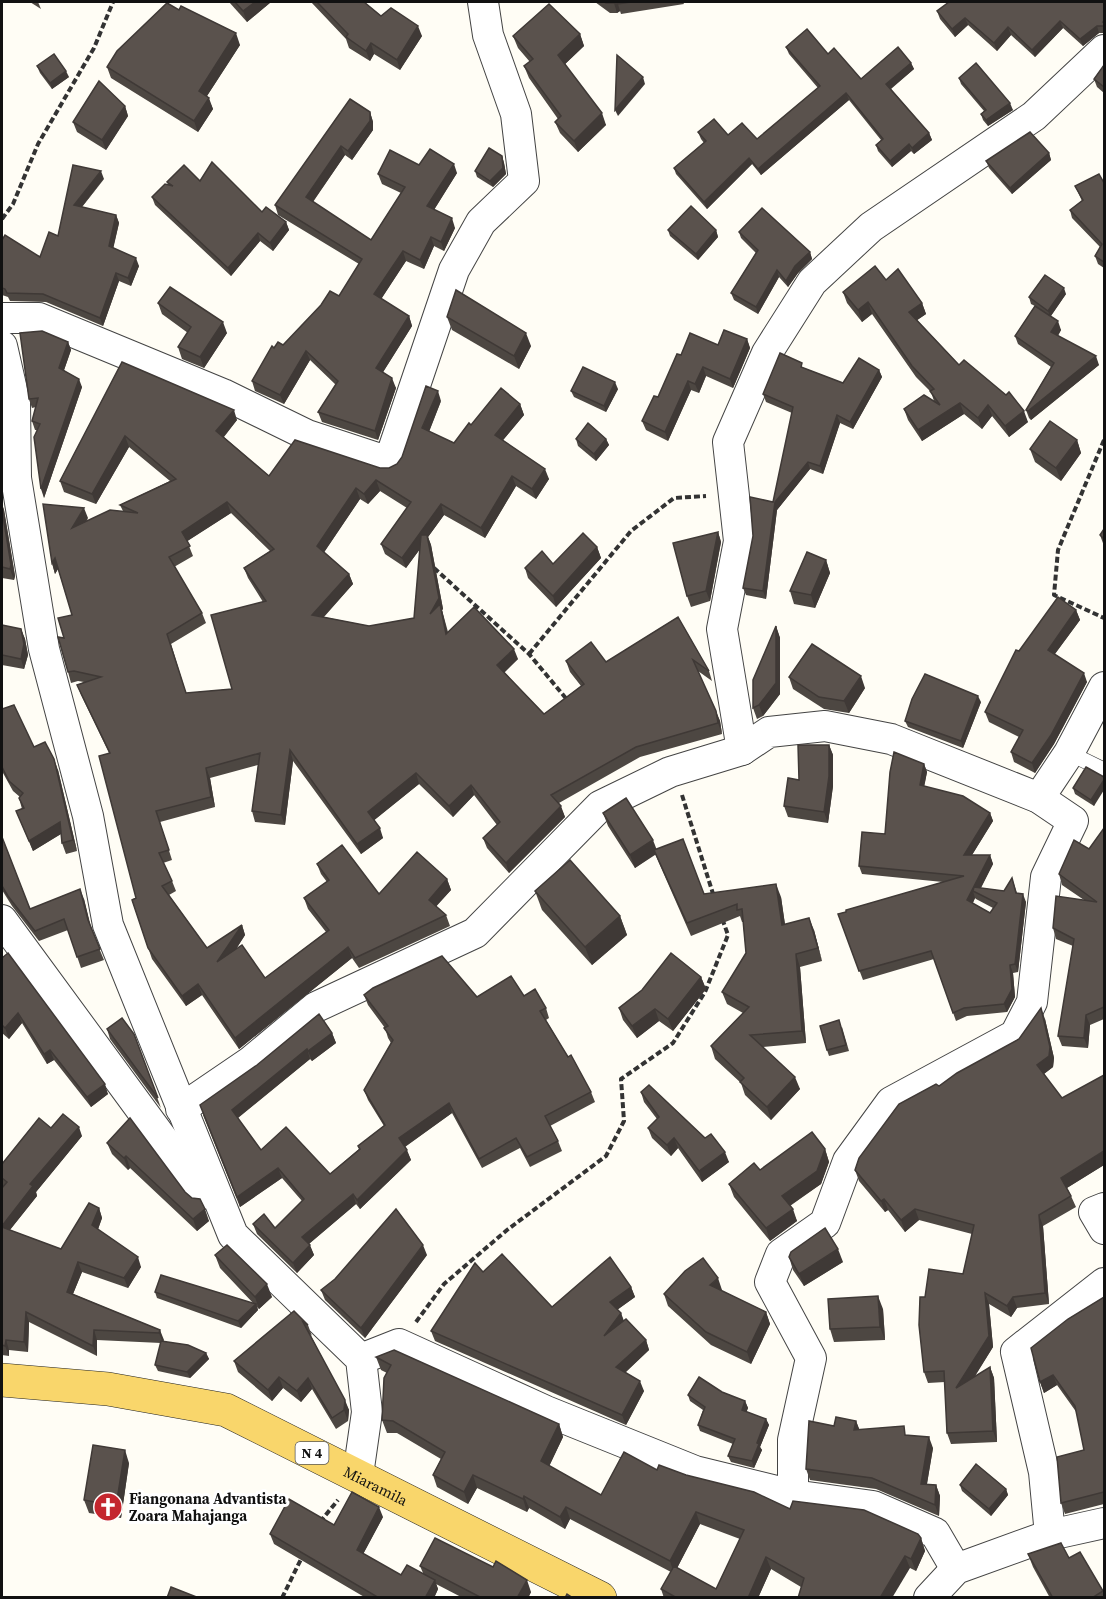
<svg xmlns="http://www.w3.org/2000/svg" width="1106" height="1599" viewBox="0 0 1106 1599" font-family="'Source Serif 4',serif">
  <rect width="100%" height="100%" fill="#fffdf5"/>
  <g fill="none" stroke-linecap="round" stroke-linejoin="round">
    <!-- service casing -->
    <g stroke="#444" stroke-width="16">
      <path id="service" d="M1069,753L1104,770"/>
    </g>
    <!-- minor casing -->
    <g stroke="#444" stroke-width="32">
      <g id="minor">
        <path d="M2,318H39L223,394L307,435L389,462L454,270L481,222L524,181L516,114L488,35L483,2"/>
        <path d="M2,346L15,403L16,478L44,649L88,816L108,925L233,1235L361,1359L367,1412L358,1475"/>
        <path d="M742,750L722,629L739,541L728,442L767,353L812,282L871,227L1034,116L1104,50"/>
        <path d="M1039,798L1069,753L1104,687"/>
        <path d="M2,920L203,1194"/>
        <path d="M181,1109L250,1062L316,1007L475,933L600,806L670,772L742,750L769,732L825,726L891,739L1039,798L1073,821L1046,877L1032,1002L1015,1035L891,1102L848,1161L825,1223L781,1254L770,1282L811,1358L793,1440V1495"/>
        <path d="M1104,1208L1094,1212L1104,1229"/>
        <path d="M361,1359L399,1344L546,1411L695,1471L793,1495L873,1506L935,1533L956,1569"/>
        <path d="M1050,1535L1044,1472L1016,1352L1104,1283"/>
        <path d="M929,1598L956,1569L1050,1535L1104,1523"/>
      </g>
    </g>
    <!-- primary casing -->
    <g stroke="#222" stroke-width="34">
      <g id="primary">
        <path id="s1" d="M2,1380L108,1389L226,1410L600,1598"/>
      </g>
    </g>
    <!-- path -->
    <g stroke="#333" stroke-width="4" stroke-dasharray="6 3" stroke-linecap="butt">
      <path d="M2,219L13,204L38,144L94,48L113,2"/>
      <path d="M1104,440L1058,550L1054,595L1104,618"/>
      <path d="M434,568L529,654L569,702"/>
      <path d="M529,654L631,531L674,498L706,496"/>
      <path d="M682,795L714,897"/>
      <path d="M416,1322L444,1284L507,1230L606,1156L624,1121L621,1079L673,1043L705,992L728,935L723,921"/>
      <path d="M320,1522L338,1500"/>
      <path d="M282,1598L303,1555"/>
    </g>
    <!-- service -->
    <use href="#service" stroke="#fff" stroke-width="15"/>
    <!-- minor -->
    <use href="#minor" stroke="#fff" stroke-width="30"/>
    <!-- primary -->
    <use href="#primary" stroke="#f9d66b" stroke-width="33"/>
  </g>
  <!-- wall -->
  <g fill="#4d4742" fill-rule="evenodd">
    <path d="M30,2H38L41,9Z"/>
    <path d="M229,2H271L247,22Z"/>
    <path d="M311,2H364L381,16L422,36L400,70L374,54L370,61L349,48L346,39Z"/>
    <path d="M595,2H683L684,4L621,14L620,11L617,13H610Z"/>
    <path d="M1104,2V33H1099L1083,46L1063,28L1035,57L1011,35L997,51L968,25L955,37L940,19L937,11Z"/>
    <path d="M179,10L240,45L207,96L213,109L198,132L111,78L107,67Z"/>
    <path d="M580,34L584,46L565,64L606,125L578,152L560,133L555,122L558,119L529,78L524,66L530,62L518,48L513,36Z"/>
    <path d="M786,47L828,54L861,79L911,63L914,69L891,89L929,133L932,140L914,154L911,151L892,167L878,151L876,145L881,140L849,100L761,175L752,164L707,209L676,174L674,168L704,143L701,139L698,132L757,139L818,88L789,54Z"/>
    <path d="M1104,65V93L1097,87L1094,79Z"/>
    <path d="M37,66L69,77L52,89L40,73Z"/>
    <path d="M959,78L1013,110L988,126L983,120L981,114L984,111L961,84Z"/>
    <path d="M125,106L128,116L106,150L77,132L73,122Z"/>
    <path d="M370,112L373,122V130L352,160L345,155L313,202L371,240L401,193L382,184L378,174L419,165L457,173L434,210L455,228L444,251L434,246L424,269L406,261L381,299L409,316L412,326L383,372L396,388L378,440L322,422L318,412L336,385L310,360L284,404L255,391L252,381L274,348L283,345L339,296L359,264L278,215L275,205Z"/>
    <path d="M1049,153L1051,160L1012,194L989,168L986,161Z"/>
    <path d="M502,156L504,163L506,174L493,187L477,177L475,171Z"/>
    <path d="M104,179L82,207L116,215L119,223L113,248L139,266L131,286L119,281L103,326L46,302L10,301L8,297L2,295V240L40,257Z"/>
    <path d="M200,181L262,212L286,222L289,230L273,251L260,241L231,276L155,205L152,197L168,185L167,182Z"/>
    <path d="M1104,183V268L1098,264L1095,256L1100,247L1072,218L1070,210L1082,201L1075,186Z"/>
    <path d="M668,230H716L718,237L698,260L670,236Z"/>
    <path d="M739,232L810,252L812,259L798,273L788,287L779,277L758,314L734,300L731,293L756,253L741,238Z"/>
    <path d="M886,280L922,303L926,314L917,320L959,365L1028,422L1009,437L992,416L982,429L964,414L922,441L908,420L904,409L934,401L931,392L916,377L872,314L862,322L847,303L843,292Z"/>
    <path d="M1066,294L1051,316L1061,330L1058,336L1099,365L1031,420L1029,418L1026,410L1051,367L1018,344L1015,336L1035,306L1031,304L1029,297Z"/>
    <path d="M158,303L227,333L204,368L182,359L178,347L188,333L162,314Z"/>
    <path d="M447,317L531,346L519,369L452,330Z"/>
    <path d="M747,339L750,348L733,388L706,376L699,393L691,390L668,441L646,430L642,421L658,397L718,345Z"/>
    <path d="M68,342L71,350L64,370L82,387L44,498L37,430H35L32,421L36,407L32,408L29,399Z"/>
    <path d="M122,362L237,420L224,437L269,476L380,468H389L397,464L441,401L429,432L454,443L471,425L520,404L524,415L503,440L549,479L536,499L516,486L485,538L444,515L428,537L431,545L443,609L442,610L448,632L518,659L504,672L544,714L581,686L570,672L566,661L606,662L678,617L709,671L712,681L698,671L720,721L722,734L640,757L559,803L565,817L509,873L487,848L483,838L497,825L474,795L453,817L419,784L374,820L383,838L361,854L293,761L285,825L255,822L252,811L258,765L210,778L215,807L160,822L172,860L163,863L172,881L176,891L169,895L207,948L242,925L245,935L236,949L265,978L326,932L308,909L304,898L327,882L321,874L317,864L379,894L447,879L451,890L436,906L446,915L450,926L359,968L352,958L239,1049L202,995L186,1006L152,959L132,900L136,898L109,753L81,695L77,685L84,682L78,681L71,683L68,672L64,638L72,615L58,569L55,574L52,563L88,518L86,522L123,511L120,505L170,481L129,447L96,504L64,492L60,481ZM380,491L407,508L381,544L385,554L406,568L420,549L414,618L369,626L324,617L353,584L349,574L324,552L360,499L368,504ZM231,513L270,551L244,568L248,578L263,602L232,689L186,693L171,644L206,623L202,613L174,567L193,556L187,541Z"/>
    <path d="M804,368L843,383L879,370L882,377L853,429L840,423L823,474L810,469L777,510L766,599L746,595L743,588L773,502L792,413L766,402L763,394Z"/>
    <path d="M618,389L606,412L574,397L571,391Z"/>
    <path d="M576,439H606L609,445L596,461L578,446Z"/>
    <path d="M1077,440L1081,453L1061,481L1035,462L1030,449Z"/>
    <path d="M2,504L4,510L15,576L14,580L2,578Z"/>
    <path d="M1104,529V546L1100,535Z"/>
    <path d="M718,532L721,542L710,601L691,607L687,596Z"/>
    <path d="M597,547L601,558L556,607L528,578L525,568L553,564Z"/>
    <path d="M826,560L830,573L815,608L794,604L790,591Z"/>
    <path d="M1076,610L1080,620L1055,654L1087,682L1054,744L1035,773L1014,762L1011,752L1019,737L989,722L985,712L1019,651Z"/>
    <path d="M2,625L21,629L25,639L28,655L24,669L2,665Z"/>
    <path d="M776,626L780,638V694L763,716L757,719L753,708Z"/>
    <path d="M789,677L865,688L849,713L824,709L793,689Z"/>
    <path d="M981,702L963,748L908,727L905,721Z"/>
    <path d="M2,709L34,747L58,770L77,851L66,854L62,843L61,834L33,851L16,811L22,809L19,798L20,797L13,791L3,773L2,775Z"/>
    <path d="M829,745L833,755V786L828,823L788,817L784,806L799,780Z"/>
    <path d="M924,764L927,772L924,786L990,813L993,821L972,855H990L993,864L981,888L1004,891L1012,878L1017,893L1026,902L1018,972L1013,973L1015,997L1007,1012L967,1016L956,1021L934,959L863,980L838,914L943,882L862,874L859,866L885,834ZM975,898L976,899L993,908L990,913L973,903Z"/>
    <path d="M1104,777L1094,806L1075,794L1073,788Z"/>
    <path d="M603,813L656,849L704,894L781,897L785,925L814,930L822,961L800,967L806,1043L763,1047L800,1089L771,1120L745,1095L741,1083L715,1059L711,1046L743,1013L727,1004L722,992L746,953L743,922H742L740,916L691,936L655,854L635,868L608,826Z"/>
    <path d="M1104,828V1019L1090,1025L1088,1048L1062,1046L1058,1036L1073,946L1056,939L1053,928L1084,900L1062,885L1059,874L1089,849Z"/>
    <path d="M2,837L30,909L84,899L91,929L104,960L81,968L68,930L39,941L12,906L2,890Z"/>
    <path d="M535,891L620,916L627,935L592,965L542,910Z"/>
    <path d="M2,958L108,1094L91,1107L54,1060L47,1064L22,1023L9,1039L2,1033Z"/>
    <path d="M701,977L706,989L673,1031L659,1021L637,1038L623,1020L619,1008L642,990Z"/>
    <path d="M364,995L477,997L524,996L546,1008L549,1018L546,1020L568,1057L591,1092L595,1102L550,1126L558,1141L562,1151L530,1167L520,1148L482,1168L452,1113L405,1147L411,1160L360,1209L356,1204L309,1244L314,1255L297,1273L257,1234L253,1224L275,1228L302,1201L282,1178L240,1207L203,1115L332,1033L336,1043L312,1061L310,1059L238,1118L261,1150L330,1174L359,1149L358,1146L384,1126L368,1100L364,1090L391,1043L388,1038L385,1028L368,1005Z"/>
    <path d="M1045,1019L1054,1058L1053,1067L1044,1074L1104,1165L1067,1188L1071,1196L1076,1207L1043,1226L1049,1304L1017,1308L1011,1317L989,1304L993,1347L974,1377L990,1367L994,1378L997,1442L951,1444L947,1433L945,1382L928,1383L924,1372L963,1274L972,1234L919,1220L905,1232L888,1210L885,1212L859,1181L855,1170L939,1086L1019,1039Z"/>
    <path d="M842,1027L849,1051L829,1056L827,1050Z"/>
    <path d="M107,1029L134,1034L161,1108L110,1039Z"/>
    <path d="M641,1092L705,1138L729,1162L702,1182L678,1148L671,1156L652,1138L648,1128L657,1119L644,1102Z"/>
    <path d="M51,1128L82,1136L36,1192L37,1196L10,1230L61,1249L99,1208L102,1218L98,1229L141,1267L128,1288L82,1272L73,1294L160,1330L163,1342L206,1353L209,1359L190,1378L158,1371L155,1365L161,1343L97,1340V1356L29,1322L28,1352L9,1350V1356L2,1355V1188L3,1186L2,1185V1164Z"/>
    <path d="M107,1143L185,1192L209,1221L197,1231L130,1168L128,1170L112,1154Z"/>
    <path d="M825,1149L829,1162L821,1184L790,1206L797,1221L770,1241L734,1197L729,1184L760,1170Z"/>
    <path d="M215,1255L272,1297L259,1309L257,1307L258,1310L241,1328L157,1298L155,1292L253,1303L220,1268Z"/>
    <path d="M427,1255L365,1338L325,1300L321,1290Z"/>
    <path d="M789,1257L843,1262L804,1286L793,1270Z"/>
    <path d="M483,1272L552,1307L631,1287L635,1297L617,1310L621,1313L624,1321L646,1340L649,1350L625,1373L644,1391L626,1425L435,1341L431,1331Z"/>
    <path d="M722,1290V1291L766,1312L770,1324L751,1364L711,1345L668,1306L664,1294Z"/>
    <path d="M1104,1297V1504L1065,1514L1061,1503L1084,1450L1077,1413L1057,1385L1044,1393L1040,1382Z"/>
    <path d="M883,1309L885,1340L834,1342L830,1329Z"/>
    <path d="M294,1311L308,1325L312,1336L310,1334L349,1410L348,1421L336,1429L312,1389L301,1402L283,1388L272,1401L238,1372L234,1361Z"/>
    <path d="M376,1357L559,1424L563,1437L549,1466L601,1495L657,1470L686,1475L790,1509L921,1538L925,1551L916,1571L910,1568L801,1587L771,1569L758,1598H664L661,1589L671,1572L570,1519L565,1529L529,1508L527,1512L477,1488L468,1504L437,1487L433,1475L441,1459L397,1433H387L382,1420L387,1373L381,1370ZM700,1524L740,1539L716,1589L677,1568Z"/>
    <path d="M722,1392L745,1401L748,1408L746,1412L766,1419L769,1425L760,1447L762,1450L754,1468L731,1462L728,1456L733,1444L700,1431L698,1425L703,1410L690,1401L688,1395Z"/>
    <path d="M856,1421L859,1429L907,1435L933,1448L927,1484L936,1485L940,1496L939,1516L876,1489L810,1480L806,1469L834,1426Z"/>
    <path d="M129,1463L121,1518L89,1513L84,1500Z"/>
    <path d="M960,1485L1006,1489L1008,1495L991,1516L962,1491Z"/>
    <path d="M383,1517L363,1554L401,1575L423,1573L420,1566L531,1592L528,1598H463L436,1584L438,1589L434,1598H366L274,1544L270,1534L334,1525Z"/>
    <path d="M1028,1554L1069,1558L1103,1591L1104,1598H1050L1033,1567Z"/>
  </g>
  <!-- shaded-wall -->
  <g fill="#3f3936">
    <path d="M255,2H271L247,22L243,11Z"/>
    <path d="M615,2H619L618,4L620,11L617,13L614,3Z"/>
    <path d="M965,18L968,25L955,37L952,29Z"/>
    <path d="M1060,21L1063,28L1035,57L1032,50Z"/>
    <path d="M418,26L422,36L400,70L397,60Z"/>
    <path d="M1097,26L1099,33L1083,46L1080,39Z"/>
    <path d="M1008,27L1011,35L997,51L994,43Z"/>
    <path d="M236,33L240,45L203,102L199,91Z"/>
    <path d="M580,34L584,46L562,67L558,55Z"/>
    <path d="M371,43L374,54L370,61L366,51Z"/>
    <path d="M911,63L914,69L889,90L886,84Z"/>
    <path d="M66,71L69,77L52,89L50,83Z"/>
    <path d="M643,77L645,84L618,116L615,110Z"/>
    <path d="M846,93L849,100L761,175L758,169Z"/>
    <path d="M209,98L213,109L198,132L194,121Z"/>
    <path d="M1010,103L1013,110L988,126L986,120Z"/>
    <path d="M125,106L128,116L106,150L102,140Z"/>
    <path d="M370,112L373,122V130L352,160L348,151Z"/>
    <path d="M602,113L606,125L578,152L574,141Z"/>
    <path d="M929,133L932,140L914,154L912,148Z"/>
    <path d="M909,144L911,151L892,167L890,161Z"/>
    <path d="M341,146L345,155L309,207L306,197Z"/>
    <path d="M1049,153L1051,160L1012,194L1010,188Z"/>
    <path d="M502,156L504,163L506,174L493,187L490,181Z"/>
    <path d="M749,158L752,164L707,209L704,202Z"/>
    <path d="M454,164L457,173L430,216L427,206Z"/>
    <path d="M101,171L104,179L77,213L74,205Z"/>
    <path d="M116,215L119,223L112,254L109,246Z"/>
    <path d="M452,218L455,228L444,251L441,242Z"/>
    <path d="M286,222L289,230L273,251L270,243Z"/>
    <path d="M716,230L718,237L698,260L696,254Z"/>
    <path d="M258,233L260,241L231,276L228,268Z"/>
    <path d="M431,237L434,246L424,269L420,260Z"/>
    <path d="M403,251L406,261L378,304L374,294Z"/>
    <path d="M810,252L812,259L798,273L788,287L786,281L795,266Z"/>
    <path d="M136,258L139,266L131,286L128,278Z"/>
    <path d="M777,270L779,277L758,314L756,307Z"/>
    <path d="M116,273L119,281L103,326L100,318Z"/>
    <path d="M1064,288L1066,294L1050,317L1048,311Z"/>
    <path d="M868,302L872,314L862,322L858,310Z"/>
    <path d="M922,303L926,314L913,323L909,312Z"/>
    <path d="M409,316L412,326L380,377L376,368Z"/>
    <path d="M1058,321L1061,330L1054,341L1051,332Z"/>
    <path d="M223,322L227,333L204,368L200,357Z"/>
    <path d="M526,333L531,346L519,369L514,356Z"/>
    <path d="M747,339L750,348L733,388L730,379Z"/>
    <path d="M68,342L71,350L62,376L59,368Z"/>
    <path d="M306,351L310,360L284,404L280,395Z"/>
    <path d="M1096,356L1099,365L1031,420L1028,411Z"/>
    <path d="M703,367L706,376L699,393L695,384Z"/>
    <path d="M879,370L882,377L853,429L850,422Z"/>
    <path d="M392,378L396,388L378,440L375,431Z"/>
    <path d="M79,379L82,387L44,498L41,489Z"/>
    <path d="M688,381L691,390L668,441L665,432Z"/>
    <path d="M615,382L618,389L606,412L604,406Z"/>
    <path d="M438,391L441,401L426,439L422,428Z"/>
    <path d="M960,403L964,414L922,441L918,430Z"/>
    <path d="M520,404L524,415L499,445L495,435Z"/>
    <path d="M988,405L992,416L982,429L978,418Z"/>
    <path d="M234,410L237,420L220,441L216,431Z"/>
    <path d="M1024,411L1028,422L1009,437L1005,426Z"/>
    <path d="M837,415L840,423L823,474L820,466Z"/>
    <path d="M125,436L129,447L96,504L92,494Z"/>
    <path d="M606,439L609,445L596,461L594,454Z"/>
    <path d="M1077,440L1081,453L1061,481L1056,468Z"/>
    <path d="M808,462L810,469L777,510L766,599L763,591L775,502Z"/>
    <path d="M545,469L549,479L536,499L532,489Z"/>
    <path d="M512,476L516,486L485,538L481,528Z"/>
    <path d="M376,480L380,491L368,504L364,494Z"/>
    <path d="M356,488L360,499L321,557L317,546Z"/>
    <path d="M227,502L231,513L186,542L182,532Z"/>
    <path d="M2,504L4,510L15,576L14,580L10,569Z"/>
    <path d="M441,504L444,515L428,537L431,545L443,609L442,610L450,644L430,614L428,538L406,568L402,558Z"/>
    <path d="M84,508L88,518L76,539L72,528Z"/>
    <path d="M718,532L721,542L710,601L706,591Z"/>
    <path d="M597,547L601,558L556,607L553,596Z"/>
    <path d="M55,558L58,569L55,574L52,563Z"/>
    <path d="M826,560L830,573L815,608L811,595Z"/>
    <path d="M349,574L353,584L316,625L312,615Z"/>
    <path d="M1076,610L1080,620L1051,659L1048,650Z"/>
    <path d="M776,626L780,638V694L763,716L759,705Z"/>
    <path d="M21,629L25,639L28,655L24,669L21,659Z"/>
    <path d="M514,649L518,659L501,676L497,665Z"/>
    <path d="M1084,673L1087,682L1054,744L1035,773L1032,763Z"/>
    <path d="M861,676L865,688L849,713L844,701Z"/>
    <path d="M978,696L981,702L963,748L961,741Z"/>
    <path d="M716,711L720,721L722,734L718,723Z"/>
    <path d="M829,745L833,755V786L828,823L824,812Z"/>
    <path d="M290,750L293,761L285,825L281,815Z"/>
    <path d="M54,759L58,770L77,851L73,840Z"/>
    <path d="M924,764L927,772L923,793L920,785Z"/>
    <path d="M206,768L210,778L215,807L211,797Z"/>
    <path d="M416,773L419,784L372,822L368,812Z"/>
    <path d="M1104,780V790L1094,806L1091,800Z"/>
    <path d="M471,785L474,795L453,817L449,806Z"/>
    <path d="M561,806L565,817L509,873L506,863Z"/>
    <path d="M990,813L993,821L967,863L964,855Z"/>
    <path d="M60,822L64,832L33,851L29,841Z"/>
    <path d="M380,828L383,838L361,854L357,844Z"/>
    <path d="M653,840L658,853L635,868L630,855Z"/>
    <path d="M990,855L993,864L978,893L973,891L975,898L970,908L967,900Z"/>
    <path d="M447,879L451,890L433,910L429,900Z"/>
    <path d="M776,884L781,897L787,938L782,925Z"/>
    <path d="M80,889L84,899L92,931L88,920Z"/>
    <path d="M1023,894L1026,902L1018,972L1015,964Z"/>
    <path d="M620,916L627,935L592,965L585,947Z"/>
    <path d="M809,918L814,930L822,961L818,948Z"/>
    <path d="M242,925L245,935L221,973L217,962Z"/>
    <path d="M348,947L352,958L239,1049L235,1038Z"/>
    <path d="M796,954L800,967L806,1043L802,1031Z"/>
    <path d="M1010,965L1013,973L1015,997L1007,1012L1004,1004Z"/>
    <path d="M701,977L706,989L673,1031L668,1019Z"/>
    <path d="M198,984L202,995L186,1006L182,996Z"/>
    <path d="M1041,1008L1045,1019L1054,1058L1053,1067L1041,1076L1037,1065Z"/>
    <path d="M655,1009L659,1021L637,1038L632,1026Z"/>
    <path d="M18,1013L22,1023L9,1039L5,1028Z"/>
    <path d="M1086,1015L1090,1025L1088,1048L1084,1038Z"/>
    <path d="M332,1033L336,1043L312,1061L308,1051Z"/>
    <path d="M307,1049L310,1059L235,1120L232,1110Z"/>
    <path d="M50,1050L54,1060L47,1064L44,1054Z"/>
    <path d="M795,1077L800,1089L771,1120L767,1107Z"/>
    <path d="M105,1084L108,1094L91,1107L87,1097Z"/>
    <path d="M449,1103L452,1113L403,1148L399,1138Z"/>
    <path d="M79,1127L82,1136L36,1192L37,1196L4,1237L2,1229V1226L30,1184Z"/>
    <path d="M674,1138L678,1148L671,1156L667,1145Z"/>
    <path d="M825,1149L829,1162L821,1184L786,1208L782,1196Z"/>
    <path d="M407,1150L411,1160L360,1209L357,1200Z"/>
    <path d="M1104,1151V1165L1065,1189L1061,1178Z"/>
    <path d="M725,1152L729,1162L702,1182L699,1171Z"/>
    <path d="M126,1156L130,1168L128,1170L124,1158Z"/>
    <path d="M278,1168L282,1178L240,1207L237,1197Z"/>
    <path d="M353,1194L356,1204L305,1247L302,1237Z"/>
    <path d="M884,1199L888,1210L885,1212L881,1201Z"/>
    <path d="M99,1208L102,1218L96,1235L92,1225Z"/>
    <path d="M205,1209L209,1221L197,1231L193,1219Z"/>
    <path d="M793,1209L797,1221L770,1241L766,1228Z"/>
    <path d="M915,1209L919,1220L905,1232L901,1220Z"/>
    <path d="M1039,1215L1043,1226L1049,1304L1045,1293Z"/>
    <path d="M310,1245L314,1255L297,1273L293,1263Z"/>
    <path d="M423,1245L427,1255L365,1338L361,1328Z"/>
    <path d="M838,1249L843,1262L804,1286L799,1274Z"/>
    <path d="M138,1257L141,1267L128,1288L124,1278Z"/>
    <path d="M78,1262L82,1272L70,1301L67,1292Z"/>
    <path d="M718,1278L722,1290L714,1297L710,1285Z"/>
    <path d="M267,1284L272,1297L259,1309L255,1297Z"/>
    <path d="M631,1287L635,1297L614,1312L610,1302Z"/>
    <path d="M985,1293L989,1304L993,1347L961,1399L956,1388Z"/>
    <path d="M878,1296L883,1309L885,1340L880,1327Z"/>
    <path d="M1013,1297L1017,1308L1011,1317L1007,1306Z"/>
    <path d="M256,1304L258,1310L241,1328L238,1321Z"/>
    <path d="M26,1312L29,1322L28,1352L24,1342Z"/>
    <path d="M766,1312L770,1324L751,1364L747,1352Z"/>
    <path d="M621,1313L624,1323L604,1336Z"/>
    <path d="M94,1330L97,1340V1356L93,1346Z"/>
    <path d="M160,1330L164,1340L163,1343L159,1333Z"/>
    <path d="M6,1340L9,1350V1356L5,1346Z"/>
    <path d="M646,1340L649,1350L619,1378L616,1367Z"/>
    <path d="M206,1353L209,1359L190,1378L187,1372Z"/>
    <path d="M990,1367L994,1378L997,1442L993,1431Z"/>
    <path d="M1053,1375L1057,1385L1044,1393L1040,1382Z"/>
    <path d="M279,1377L283,1388L272,1401L268,1390Z"/>
    <path d="M308,1378L312,1389L301,1402L297,1391Z"/>
    <path d="M640,1381L644,1391L626,1425L622,1415Z"/>
    <path d="M345,1400L349,1410L348,1421L344,1410Z"/>
    <path d="M745,1401L748,1408L745,1416L742,1410Z"/>
    <path d="M766,1419L769,1425L760,1447L762,1450L754,1468L752,1461L757,1443Z"/>
    <path d="M856,1421L860,1431L854,1430Z"/>
    <path d="M559,1424L563,1437L546,1473L541,1461Z"/>
    <path d="M929,1437L933,1448L925,1495L921,1484Z"/>
    <path d="M125,1450L129,1463L121,1518L116,1506Z"/>
    <path d="M473,1475L477,1488L468,1504L464,1492Z"/>
    <path d="M936,1485L940,1496L939,1516L935,1505Z"/>
    <path d="M1006,1489L1008,1495L991,1516L989,1509Z"/>
    <path d="M524,1496L529,1508L527,1512L523,1499Z"/>
    <path d="M379,1507L383,1517L360,1560L357,1550Z"/>
    <path d="M566,1507L570,1519L565,1529L560,1517Z"/>
    <path d="M696,1512L700,1524L674,1574L670,1561Z"/>
    <path d="M921,1538L925,1551L916,1571L911,1559Z"/>
    <path d="M905,1556L910,1568L892,1598H880Z"/>
    <path d="M766,1557L771,1569L758,1598H748Z"/>
    <path d="M435,1580L438,1589L434,1598H425Z"/>
    <path d="M527,1580L531,1592L528,1598H517Z"/>
  </g>
  <!-- building -->
  <g fill="#5a524d" stroke="#3f3936" stroke-width="1.5" fill-rule="evenodd">
    <path d="M235,2H255L243,11Z"/>
    <path d="M317,2H364L381,16L391,8L418,26L397,60L371,43L366,51L346,37L348,34Z"/>
    <path d="M604,2H615L614,3H606Z"/>
    <path d="M618,2H631L618,4Z"/>
    <path d="M949,2H1104V20L1103,22H1104V26H1097L1080,39L1060,21L1032,50L1008,27L994,43L965,18L952,29L937,11Z"/>
    <path d="M167,3L179,10L181,6L236,33L199,91L209,98L194,121L107,67L117,51Z"/>
    <path d="M549,4L580,34L558,55L602,113L574,141L555,122L561,116L524,66L533,59L513,36Z"/>
    <path d="M807,29L828,54L834,48L861,79L898,47L911,63L886,84L929,133L912,148L909,144L890,161L876,145L883,139L846,93L758,169L749,158L704,202L674,168L706,141L698,132L714,119L728,135L742,123L757,139L820,86L786,47Z"/>
    <path d="M54,54L66,71L50,83L37,66Z"/>
    <path d="M617,55L643,77L615,110Z"/>
    <path d="M976,63L1010,103L986,120L981,114L986,110L959,78Z"/>
    <path d="M1104,65V87L1094,79Z"/>
    <path d="M99,81L125,106L102,140L73,122Z"/>
    <path d="M350,99L370,112V121L348,151L341,146L306,197L371,240L405,187L378,174L390,150L419,165L430,149L454,164L427,206L452,218L441,242L431,237L420,260L403,251L374,294L409,316L376,368L392,378L375,431L318,412L338,381L306,351L280,395L252,381L272,346L274,348L278,342L283,345L321,305L330,291L339,296L362,259L275,205Z"/>
    <path d="M1030,132L1049,153L1010,188L986,161Z"/>
    <path d="M489,148L502,156L503,168L490,181L475,171Z"/>
    <path d="M212,162L262,212L266,207L286,222L270,243L258,233L228,268L152,197L165,184L173,186L167,182L184,165L200,181Z"/>
    <path d="M73,165L101,171L74,205L116,215L109,246L136,258L128,278L116,273L100,318L43,294L7,293L5,289L2,288V240L5,235L40,257L49,232L58,236Z"/>
    <path d="M1099,174L1104,183V262L1095,256L1102,244L1070,210L1083,200L1075,186Z"/>
    <path d="M691,206L716,230L696,254L668,230Z"/>
    <path d="M762,208L810,252L795,266L786,281L777,270L756,307L731,293L758,250L739,232Z"/>
    <path d="M875,266L886,280L898,269L922,303L909,312L959,365L964,360L1006,395L1009,392L1024,411L1005,426L988,405L978,418L960,403L918,430L904,409L924,395L940,405L930,391L934,389L912,366L868,302L858,310L843,292Z"/>
    <path d="M1045,275L1064,288L1048,311L1029,297Z"/>
    <path d="M170,287L223,322L200,357L178,347L191,327L158,303Z"/>
    <path d="M456,290L526,333L514,356L447,317Z"/>
    <path d="M1035,306L1058,321L1051,332L1096,356L1028,411L1026,410L1054,363L1015,336Z"/>
    <path d="M724,330L747,339L730,379L703,367L695,384L688,381L665,432L642,421L654,396L658,397L677,354L681,355L690,333L718,345Z"/>
    <path d="M42,331L68,342L59,368L79,379L41,489L34,437L40,424L32,421L38,398L29,399L20,333Z"/>
    <path d="M780,353L802,363L801,367L843,383L859,358L879,370L850,422L837,415L820,466L808,462L775,502L763,591L743,588L753,536L750,497L773,502L793,407L763,394Z"/>
    <path d="M122,362L234,410L216,431L269,476L295,440L380,468H389L397,464L402,457L426,386L438,391L422,428L454,443L469,423L471,425L501,388L520,404L495,435L545,469L532,489L512,476L481,528L441,504L402,558L381,544L411,502L376,480L364,494L356,488L317,546L349,574L312,615L369,626L414,618L421,535H427L439,598L430,614L440,604L446,634L474,607L514,649L497,665L544,714L584,684L566,661L591,642L606,662L678,617L709,671L693,660L716,711L718,723L636,747L551,795L561,806L506,863L483,838L500,822L471,785L449,806L416,773L368,812L380,828L357,844L290,750L281,815L252,811L260,753L206,768L211,797L156,811L169,850L159,853L172,881L162,886L207,948L242,925L217,962L242,945L265,978L329,930L304,898L329,880L317,864L342,845L379,894L417,852L447,879L429,900L446,915L355,958L348,947L235,1038L198,984L182,996L148,948L132,900L136,898L99,756L110,753L77,685L101,677L74,671L68,672L58,637L64,638L58,618L72,615L55,558L52,563L43,504L84,508L72,528L110,510L138,513L120,505L176,479L125,436L92,494L60,481ZM227,502L274,549L244,568L266,601L211,615L232,689L186,693L167,634L202,613L169,557L190,546L182,532Z"/>
    <path d="M583,367L615,382L604,406L571,391Z"/>
    <path d="M1050,421L1077,440L1056,468L1030,449Z"/>
    <path d="M588,423L606,439L594,454L576,439Z"/>
    <path d="M2,510L11,565L10,569L2,567Z"/>
    <path d="M1104,529V539L1100,535Z"/>
    <path d="M718,532L706,591L687,596L673,543Z"/>
    <path d="M583,533L597,547L553,596L525,568L542,551L553,564Z"/>
    <path d="M807,552L826,560L811,595L790,591Z"/>
    <path d="M1058,597L1076,610L1048,650L1084,673L1051,735L1032,763L1011,752L1023,730L985,712L1016,650L1019,651Z"/>
    <path d="M2,625L21,629L24,644L21,659L2,655Z"/>
    <path d="M776,626V683L759,705L753,708V680Z"/>
    <path d="M812,644L861,676L844,701L819,697L789,677Z"/>
    <path d="M925,674L978,696L961,741L905,721L912,699Z"/>
    <path d="M14,705L34,747L45,742L54,759L73,840L62,843L60,822L29,841L16,811L24,808L19,798L23,793L9,781L2,767V709Z"/>
    <path d="M798,745H829V776L824,812L784,806L788,778L799,780Z"/>
    <path d="M894,752L924,764L920,785L963,796L990,813L964,855H990L967,900L990,913L997,903L973,891L974,887L1004,891L1012,878L1016,893L1023,894L1015,964L1010,965L1012,989L1004,1004L964,1008L953,1013L931,951L859,971L838,914L846,912V910L964,876L859,866L862,832L885,834L890,772Z"/>
    <path d="M1086,767L1104,777V780L1091,800L1073,788Z"/>
    <path d="M626,798L653,840L630,855L603,813Z"/>
    <path d="M1104,828V1007L1086,1015L1084,1038L1058,1036L1074,939L1053,928L1056,896L1097,902L1059,874L1074,840L1089,849Z"/>
    <path d="M2,837L30,909L80,889L88,920L100,949L77,957L64,919L35,931L8,896L2,886Z"/>
    <path d="M683,839L704,894L776,884L782,925L809,918L818,948L796,954L802,1031L750,1035L795,1077L767,1107L740,1082L744,1078L711,1046L749,1007L722,992L746,953L742,909L737,910V904L687,923L654,850Z"/>
    <path d="M570,860L620,916L585,947L535,891Z"/>
    <path d="M8,953L105,1084L87,1097L50,1050L44,1054L18,1013L5,1028L2,1025V958Z"/>
    <path d="M671,953L701,977L668,1019L655,1009L632,1026L619,1008L642,990Z"/>
    <path d="M442,956L477,997L511,976L524,996L535,989L546,1008L540,1011L568,1057L571,1055L591,1092L545,1116L558,1141L527,1157L516,1138L479,1159L449,1103L399,1138L407,1150L357,1200L353,1194L302,1237L310,1245L293,1263L253,1224L264,1214L275,1228L304,1199L278,1168L237,1197L200,1105L257,1065L319,1014L332,1033L308,1051L307,1049L232,1110L261,1150L286,1127L330,1174L360,1149L358,1146L385,1125L364,1090L393,1040L384,1028L388,1026L364,995L373,988Z"/>
    <path d="M1041,1008L1050,1047L1049,1056L1037,1065L1062,1098L1104,1075V1151L1061,1178L1071,1196L1039,1215L1045,1293L1013,1297L1007,1306L985,1293L989,1336L956,1388L990,1367L993,1431L947,1433L944,1371L924,1372L919,1325L920,1297H925L929,1269L963,1274L974,1225L915,1209L901,1220L884,1199L881,1201L855,1170L859,1158L899,1104L936,1084L939,1086L957,1073L1019,1039Z"/>
    <path d="M122,1018L134,1034L158,1098L107,1029Z"/>
    <path d="M839,1020L846,1045L827,1050L820,1026Z"/>
    <path d="M649,1085L705,1138L711,1134L725,1152L699,1171L674,1138L667,1145L648,1128L659,1117L641,1092Z"/>
    <path d="M63,1114L79,1127L30,1184L33,1186L2,1226V1188L7,1182L2,1178V1164L39,1118L51,1128Z"/>
    <path d="M130,1118L185,1192L192,1198L200,1199L205,1209L193,1219L126,1156L124,1158L107,1143Z"/>
    <path d="M812,1132L825,1149L817,1171L782,1196L793,1209L766,1228L729,1184L754,1163L760,1170Z"/>
    <path d="M89,1203L99,1208L92,1225L138,1257L124,1278L78,1262L67,1292L160,1330L159,1333L94,1330L93,1346L26,1312L24,1342L6,1340L5,1346L2,1345V1227L61,1249Z"/>
    <path d="M396,1209L423,1245L361,1328L321,1290L335,1279Z"/>
    <path d="M825,1228L838,1249L799,1274L789,1257L791,1252Z"/>
    <path d="M227,1245L267,1284L255,1297L215,1255Z"/>
    <path d="M502,1254L552,1307L610,1257L631,1287L610,1302L621,1313L604,1336L626,1319L646,1340L616,1367L640,1381L622,1415L431,1331L475,1263L483,1272Z"/>
    <path d="M703,1258L718,1278L710,1285L766,1312L747,1352L706,1332L664,1294L685,1271Z"/>
    <path d="M161,1275L256,1304L238,1321L155,1292Z"/>
    <path d="M878,1296L880,1327L830,1329L828,1299Z"/>
    <path d="M1104,1297V1492L1061,1503L1057,1457L1084,1450L1075,1406L1053,1375L1040,1382L1031,1348L1068,1319Z"/>
    <path d="M294,1311L308,1325L303,1322L345,1400L344,1410L332,1418L308,1378L297,1391L279,1377L268,1390L234,1361Z"/>
    <path d="M161,1341L188,1345L206,1353L187,1372L155,1365Z"/>
    <path d="M394,1350L559,1424L541,1461L601,1495L624,1452L657,1470L659,1465L686,1475L754,1492L790,1509L793,1501L864,1510L918,1534L921,1538L911,1559L905,1556L880,1598H798L804,1578L766,1557L748,1598H677L661,1589L674,1566L716,1589L744,1530L696,1512L670,1561L566,1507L560,1517L524,1496L523,1499L473,1475L464,1492L433,1475L445,1452L393,1421L382,1420L384,1378L391,1365L376,1357Z"/>
    <path d="M699,1377L722,1392L745,1401L742,1410L766,1419L757,1443L759,1444L752,1461L728,1456L735,1439L698,1425L705,1407L688,1395Z"/>
    <path d="M836,1417L856,1421L854,1430L904,1426L905,1435L929,1437L921,1484L936,1485L935,1505L872,1478L806,1469L809,1421L834,1426Z"/>
    <path d="M93,1445L125,1450L116,1506L84,1500Z"/>
    <path d="M976,1464L1006,1489L989,1509L960,1485Z"/>
    <path d="M352,1492L379,1507L357,1550L401,1575L407,1565L435,1580L425,1598H379L270,1534L289,1499L334,1525Z"/>
    <path d="M435,1538L493,1567L496,1561L527,1580L517,1598H480V1597L420,1566Z"/>
    <path d="M1061,1543L1069,1558L1080,1552L1103,1591L1092,1598H1053L1028,1554Z"/>
    <path d="M171,1587L199,1598H167Z"/>
    <path d="M567,1594L573,1598H565Z"/>
  </g>
  <!-- icons -->
  <defs>
    <g id="church-disc" transform="scale(1.5)"><circle r="9.5" fill="#c4262e" stroke="#fff"/><path d="M-1.2-6h2.4v3.5h3.3v2.4h-3.3V6h-2.4V-.1h-3.3v-2.4h3.3Z" fill="#fff"/></g>
  </defs>
  <g fill-rule="evenodd">
    <use href="#church-disc" x="108" y="1507"/>
  </g>
  <g text-anchor="middle" dominant-baseline="central" stroke-width="6" stroke-linejoin="round" paint-order="stroke">
    <!-- shield labels -->
    <rect fill="#fff" stroke="#585858" stroke-width="1.5" x="295.5" y="1442" width="33" height="22" rx="4.5"/>
    <g font-size="14" font-weight="bold" fill="#111">
      <text x="312" y="1453">N 4</text>
    </g>
    <!-- street labels -->
    <g font-size="15" fill="#111" stroke="#fff">
      <text stroke="none"><textPath href="#s1" startOffset="394">Miaramila</textPath></text>
    </g>
    <!-- poi labels -->
    <g font-size="15" font-weight="bold" fill="#111" stroke="#fff" text-anchor="start">
      <text x="129" y="1498">Fiangonana Advantista<tspan x="129" dy="17">Zoara Mahajanga</tspan></text>
    </g>
  </g>
  <!-- border -->
  <rect width="1106" height="1599" fill="none" stroke="#111111" stroke-width="6"/>
</svg>
